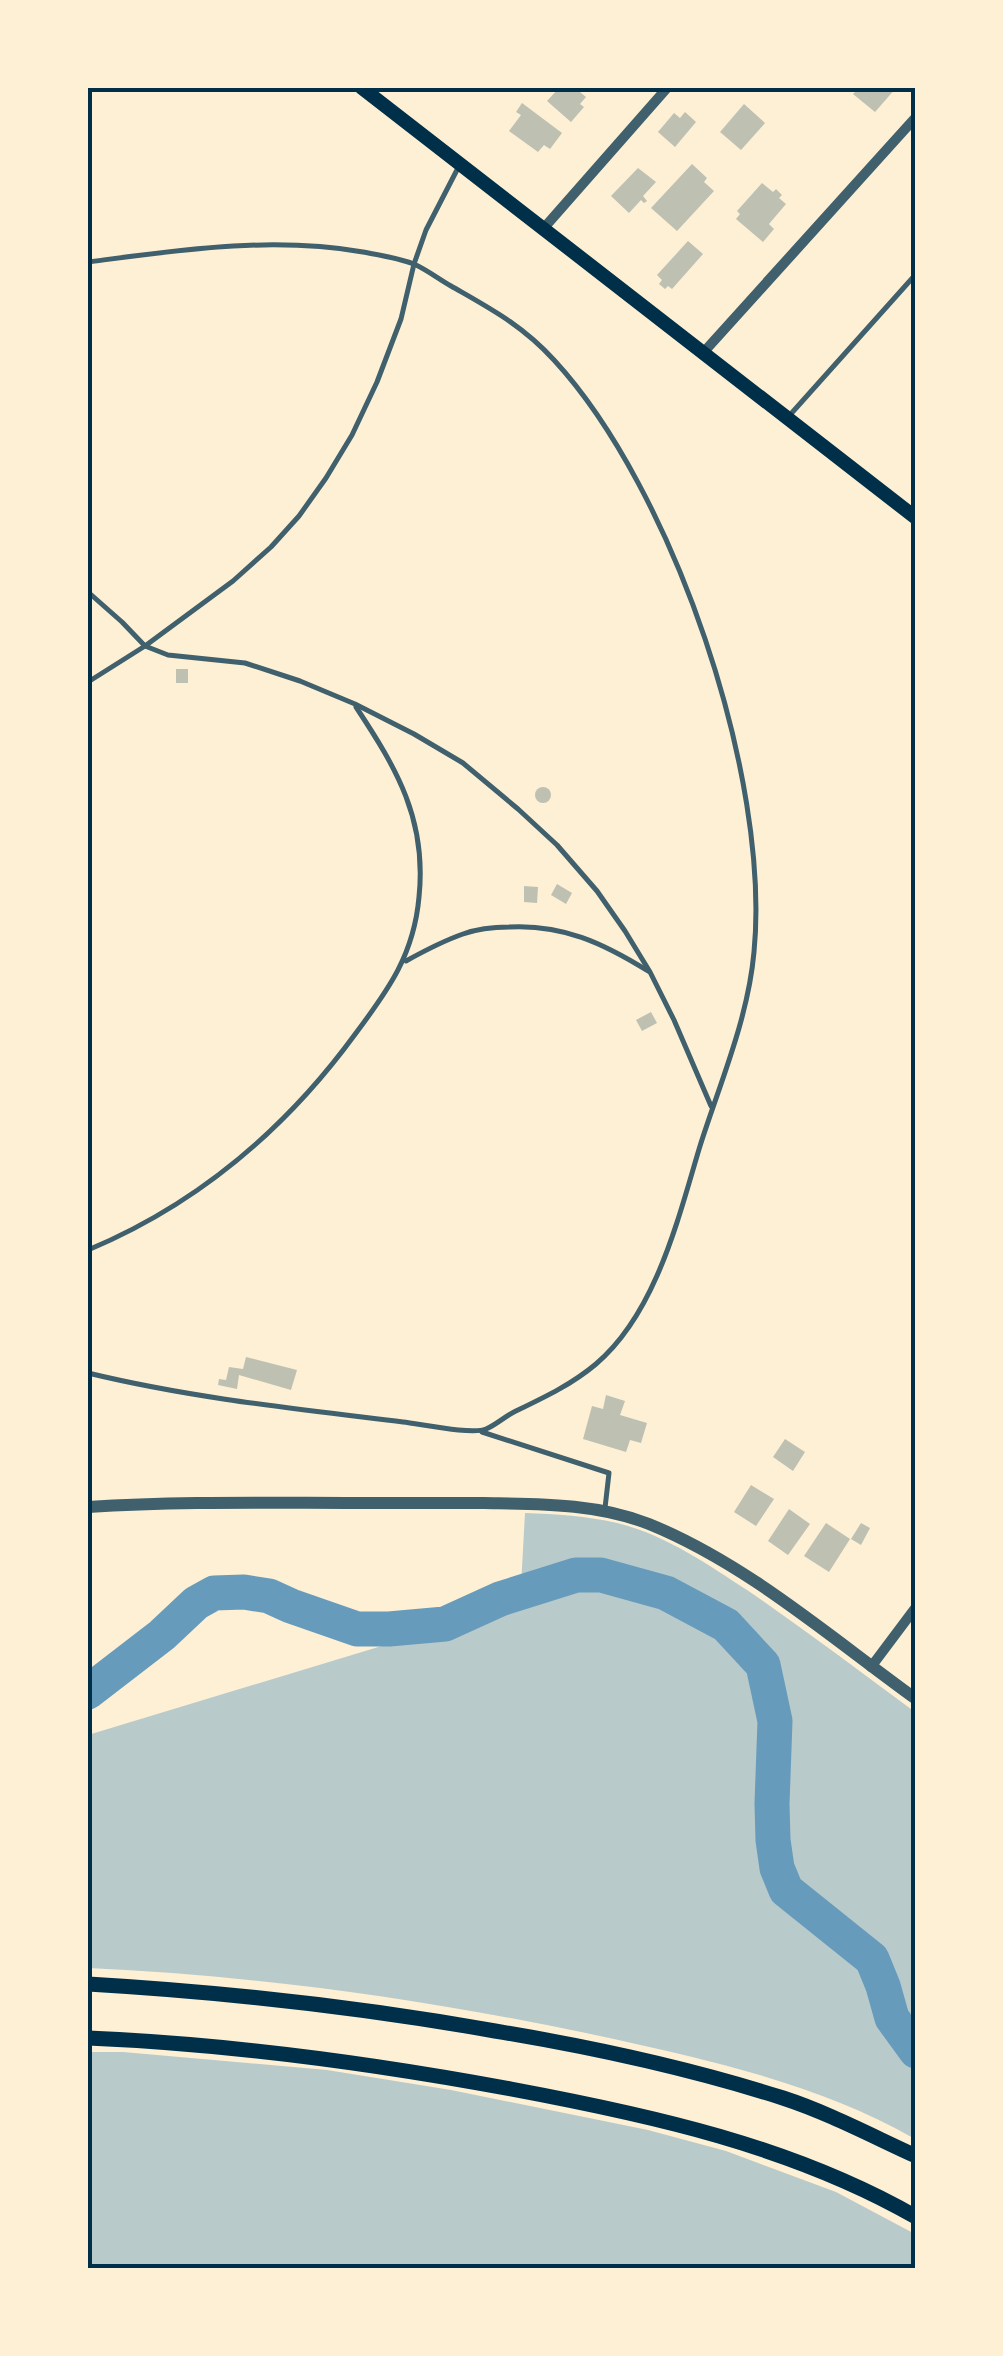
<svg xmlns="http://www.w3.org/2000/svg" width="1003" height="2356" viewBox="0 0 1003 2356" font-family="'Alegreya Sans',sans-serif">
  <rect width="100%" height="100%" fill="#fdf0d5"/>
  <!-- green -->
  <g fill="#b9caca">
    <path d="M525,1513C556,1514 587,1516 617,1523C664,1534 707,1564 747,1590C804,1629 859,1671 915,1712V2139C823,2086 717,2062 614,2039C440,2001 265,1976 88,1968V1735L520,1604Z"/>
    <path d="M88,2052H123L327,2070L451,2090L648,2130L726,2151L836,2192L915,2234V2268H88Z"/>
  </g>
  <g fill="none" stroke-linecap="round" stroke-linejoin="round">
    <!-- river -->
    <path stroke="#669bbc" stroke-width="35" d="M88,1692L162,1635L196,1603L214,1593L244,1592L269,1596L291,1606L357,1629H389L445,1624L500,1599L576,1575H601L666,1593L726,1625L763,1665L775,1721L772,1804L773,1840L777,1868L786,1890L872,1959L883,1986L892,2018L916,2051"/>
  </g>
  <!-- building -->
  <g fill="#bec0b2">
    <path d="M559,88H575L586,97L580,104L584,107L571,122L547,101Z"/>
    <path d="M859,88H896L875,112L853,94Z"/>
    <path d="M522,103L562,133L550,149L544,145L538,152L509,131L521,115L516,112Z"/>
    <path d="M744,104L765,123L741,150L720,132Z"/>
    <path d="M685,112L696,122L675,147L658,132L674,113L680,118Z"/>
    <path d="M692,164L707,178L704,182L714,191L677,231L651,208Z"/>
    <path d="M638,168L656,182L643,196L647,201L644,203L641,200L629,213L611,196Z"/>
    <path d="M762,183L773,192L776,189L782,195L779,198L786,204L769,224L774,229L763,242L736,219L740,214L737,211Z"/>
    <path d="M688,241L703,254L672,289L668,286L665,289L659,284L662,280L657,275Z"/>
    <rect x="176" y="669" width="12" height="14"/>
    <circle cx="543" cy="795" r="8"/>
    <path d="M557,884L572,893L566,904L551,895Z"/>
    <path d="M524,886L538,887L537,903L524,902Z"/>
    <path d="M651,1012L657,1023L642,1031L636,1020Z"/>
    <path d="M246,1357L297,1370L291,1390L239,1375L237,1389L218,1385L219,1379L226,1380L229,1367L243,1369Z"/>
    <path d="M606,1395L625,1401L620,1415L647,1423L641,1443L630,1440L626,1452L583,1439L592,1406L603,1409Z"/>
    <path d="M785,1439L805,1452L793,1471L773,1457Z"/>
    <path d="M751,1485L774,1499L756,1526L734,1512Z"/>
    <path d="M789,1509L810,1524L788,1555L768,1541Z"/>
    <path d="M826,1523L850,1539L829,1572L804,1556Z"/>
    <path d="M861,1523L870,1528L861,1545L851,1539Z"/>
  </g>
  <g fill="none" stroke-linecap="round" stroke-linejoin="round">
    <!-- service -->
    <g stroke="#3f606c" stroke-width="5">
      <path d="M88,262C179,250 271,236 363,252C379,255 399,258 414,264C427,270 439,279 451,286C491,309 522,325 554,360C673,489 771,777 754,952C748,1019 720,1083 700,1146C678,1219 656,1313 596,1364C571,1385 543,1398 514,1412C504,1417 496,1425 486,1429C472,1435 421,1424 403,1422C297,1409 191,1398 88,1373"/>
      <path d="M789,416L916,274"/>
      <path d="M88,592L122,622L145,646L168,655L245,663L300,681L355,704L414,734L463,763L518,809L557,845L597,891L625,931L650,972L674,1020L711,1106"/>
      <path d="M88,682L145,646L233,581L271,547L299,516L326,478L352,435L377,382L401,319L414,264L426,230L459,166"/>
      <path d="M406,961C424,951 443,941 463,934C477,929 494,927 509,927C562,924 603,943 648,971"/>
      <path d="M88,1250C198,1204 286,1129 356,1033C389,989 414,954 419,897C427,820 397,769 356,707"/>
      <path d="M482,1432L609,1473L605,1508"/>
    </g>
    <!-- minor -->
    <g stroke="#3f606c" stroke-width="10">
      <path d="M543,229L667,88"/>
      <path d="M702,354L916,117"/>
      <path d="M871,1667L916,1607"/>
    </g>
    <!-- tertiary -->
    <path stroke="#3f606c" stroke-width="12" d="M88,1507C179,1501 270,1503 362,1503C402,1503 443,1503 484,1503C539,1504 596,1503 649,1524C747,1564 830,1637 916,1699"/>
    <!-- secondary -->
    <path stroke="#003049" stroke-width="14" d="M362,88L916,518"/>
    <!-- primary -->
    <g stroke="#003049" stroke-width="15">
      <path d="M88,1984C224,1992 360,2007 495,2031C592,2047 689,2068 783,2098C829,2113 872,2136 916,2156"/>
      <path d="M88,2038C230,2044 371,2063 511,2089C650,2115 792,2146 916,2217"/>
    </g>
  </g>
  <!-- border -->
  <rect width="1003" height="2356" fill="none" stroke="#fdf0d5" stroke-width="180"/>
  <rect x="90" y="90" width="823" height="2176" fill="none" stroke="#003049" stroke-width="4"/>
</svg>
